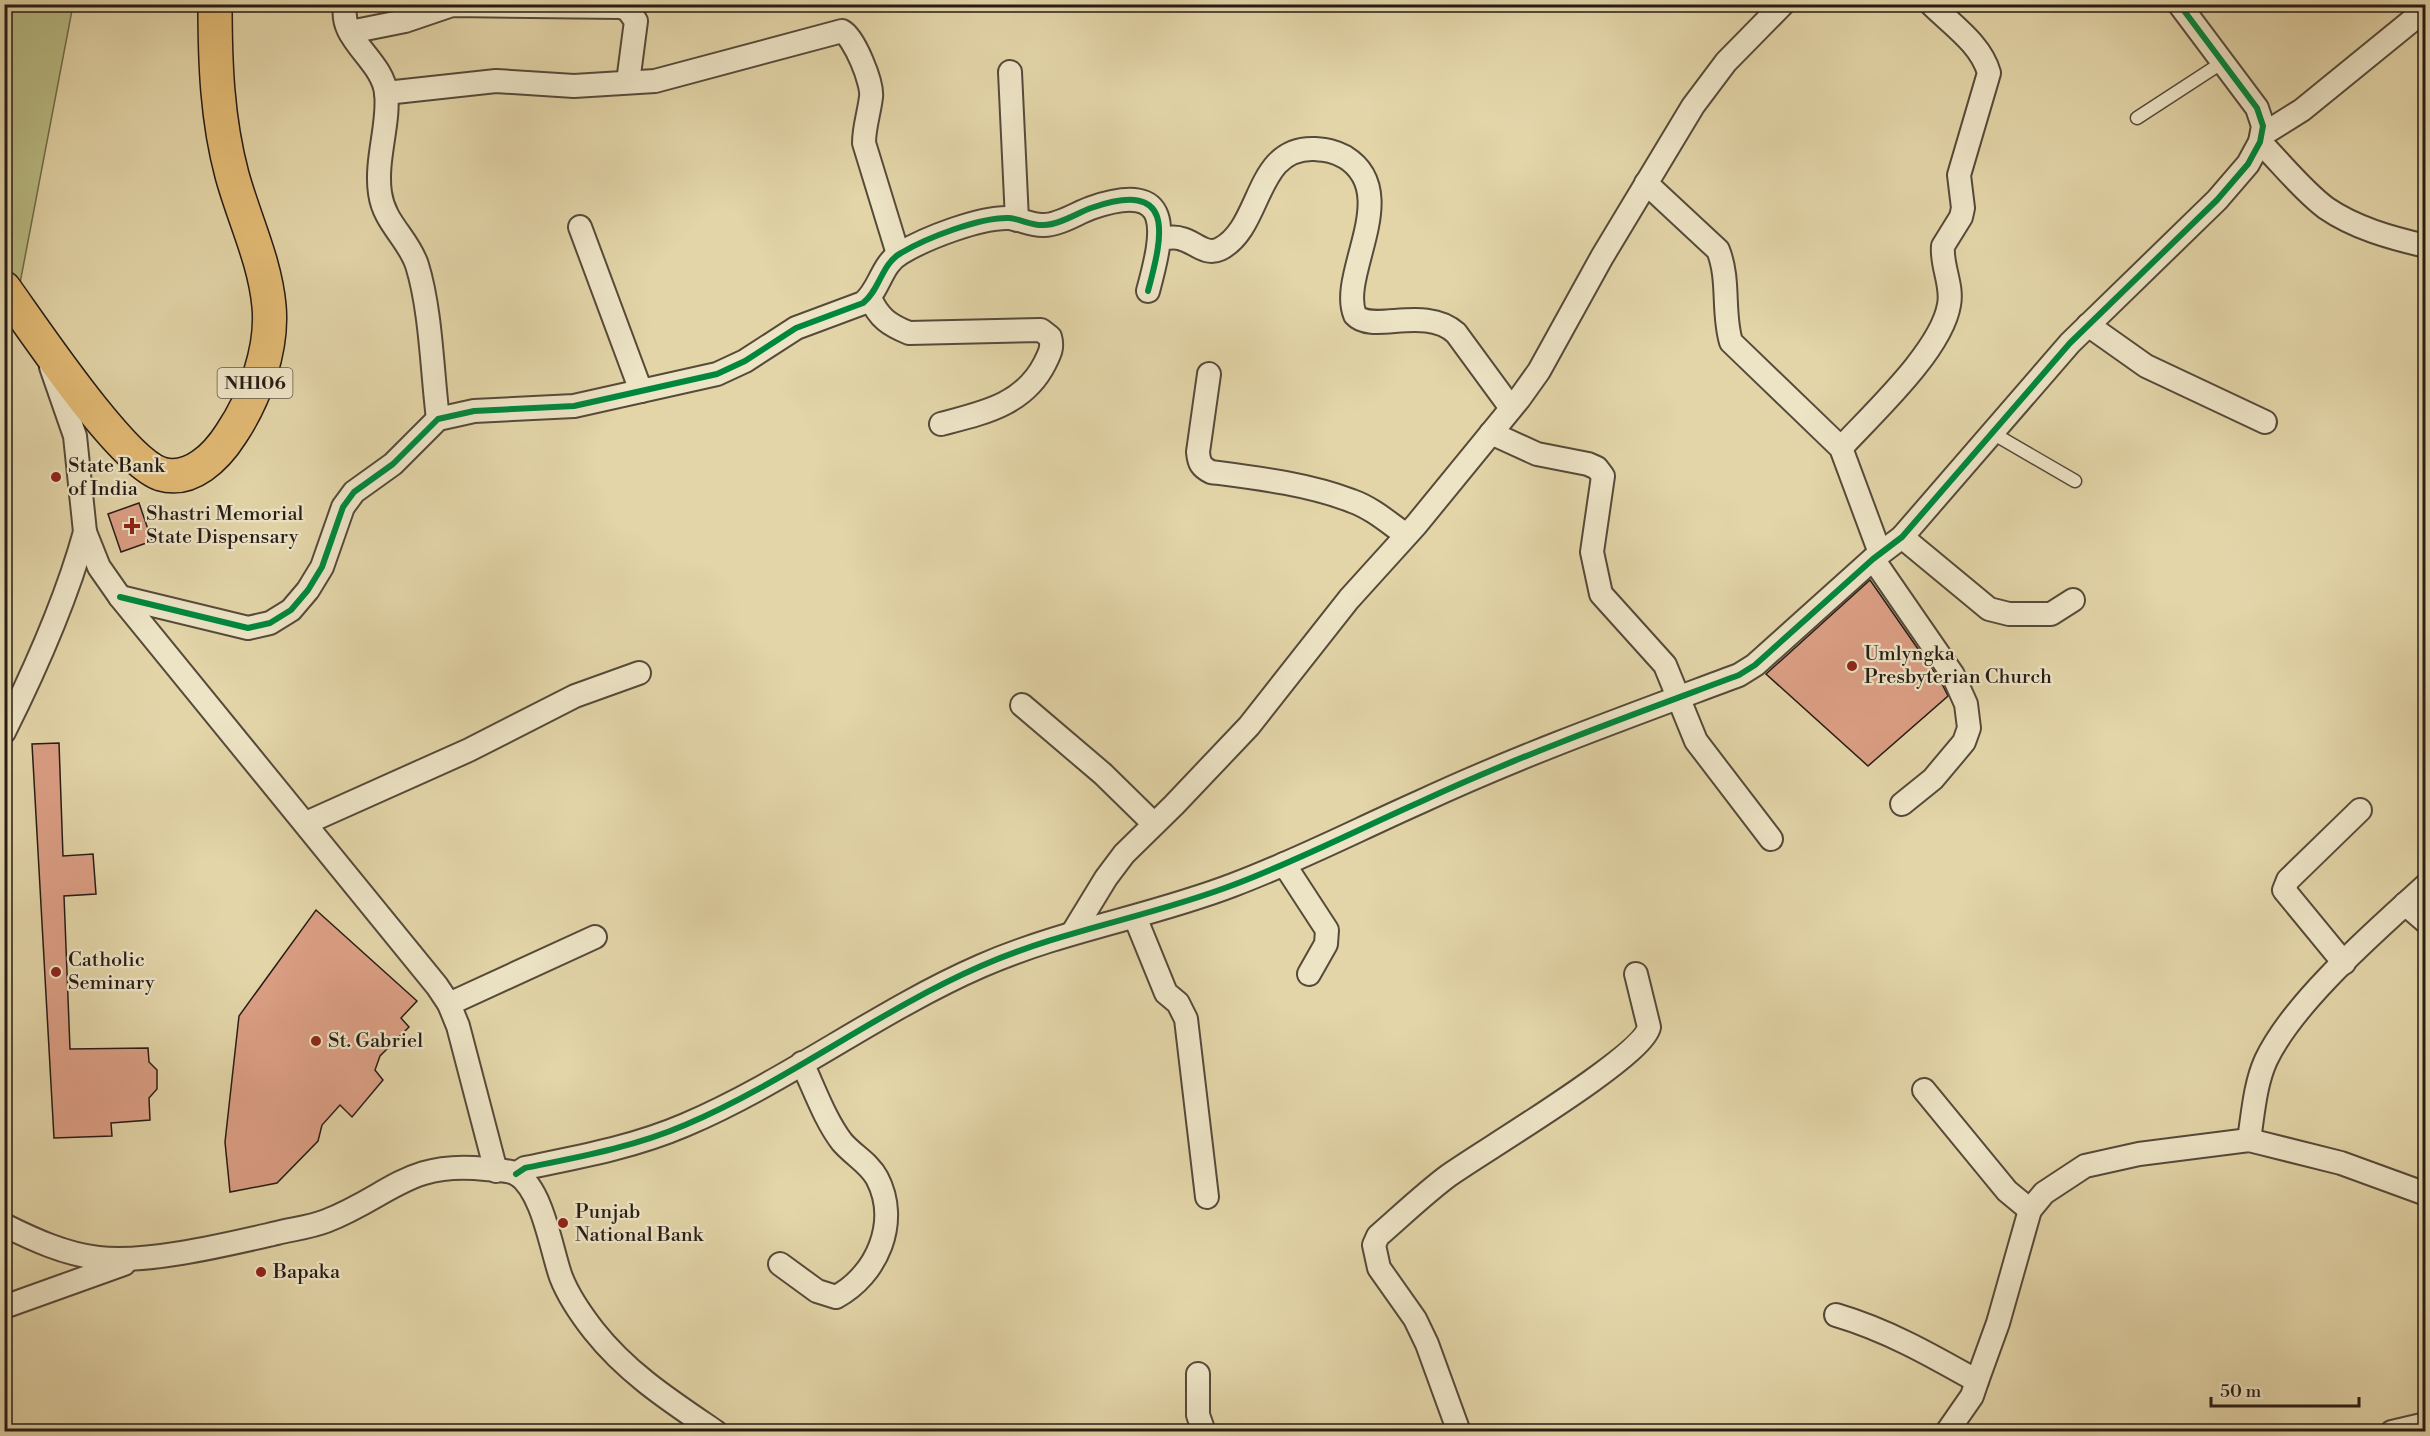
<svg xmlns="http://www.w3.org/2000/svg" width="2430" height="1436" viewBox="0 0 2430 1436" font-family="'Libre Bodoni',serif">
  <rect width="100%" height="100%" fill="#e3d5a8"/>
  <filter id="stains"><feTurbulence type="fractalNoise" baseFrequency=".00333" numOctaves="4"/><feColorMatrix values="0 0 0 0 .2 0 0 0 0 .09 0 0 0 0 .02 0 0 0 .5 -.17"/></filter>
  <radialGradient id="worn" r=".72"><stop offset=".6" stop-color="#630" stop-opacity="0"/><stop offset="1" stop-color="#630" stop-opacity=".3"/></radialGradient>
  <!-- green -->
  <path fill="#b9bc84" stroke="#706c4c" stroke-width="1.5" d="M5,5H73L5,362Z"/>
  <!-- building -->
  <g fill="#dc9f85" stroke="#271c15" stroke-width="1.5">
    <path d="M139,503L152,541L121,552L108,514Z"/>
    <path d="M1870,580L1941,682L1948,696L1868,766L1766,674Z"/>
    <path d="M59,743L63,856L93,854L96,894L64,896L70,1049L148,1048L149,1062L157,1070V1089L149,1098L150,1120L111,1123L112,1136L54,1138L32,744Z"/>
    <path d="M316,910L417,1001L401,1018L409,1027L380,1056L375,1070L383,1080L352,1117L340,1105L322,1125L318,1141L277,1183L230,1192L225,1142L239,1016Z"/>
  </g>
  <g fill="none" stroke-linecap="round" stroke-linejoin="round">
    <!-- lane casing -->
    <g stroke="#564a3a" stroke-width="15">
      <g id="lane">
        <path d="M2137,118L2223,62"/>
        <path d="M1994,434L2075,481"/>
      </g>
    </g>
    <!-- street casing -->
    <g stroke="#564a3a" stroke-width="26">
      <g id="street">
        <path d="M346,4C336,38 383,60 386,93C390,122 375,160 380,193C384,223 408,238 417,265C431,310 432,371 438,419"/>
        <path d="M350,32L405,21L452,5L621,7L628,10L636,21L628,82"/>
        <path d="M1010,72L1017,220"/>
        <path d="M386,93L496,81L574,86L655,81L842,31C854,37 873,83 871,97C869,114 864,127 864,143L898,254"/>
        <path d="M2262,135L2302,110L2426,9"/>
        <path d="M2260,142C2281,163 2302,190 2326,208C2355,228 2391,238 2426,246"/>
        <path d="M1646,183L1718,250C1730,280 1722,312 1731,342L1841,448L1880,553"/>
        <path d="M580,227L641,391"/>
        <path d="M1160,239C1167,238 1175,236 1182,239C1195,242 1205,256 1220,249C1263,227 1254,146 1315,149C1327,150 1334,151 1345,157C1403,193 1338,274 1355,315C1372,334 1425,305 1456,333L1511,408"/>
        <path d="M870,298C879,318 889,325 909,333L1041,330L1050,337C1053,347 1050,353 1045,363C1024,405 983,413 941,424"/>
        <path d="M2088,325L2146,366L2265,422"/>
        <path d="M51,367L75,436L85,532L99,567L120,597L437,986L449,1004L458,1026L496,1171"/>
        <path d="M1209,374L1198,452C1199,463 1201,467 1211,472C1257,478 1308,484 1352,501C1372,508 1389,523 1406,535"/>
        <path d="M1491,433L1537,454L1588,464L1597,468L1603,476L1592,552L1601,594L1665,665L1696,741L1771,839"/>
        <path d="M1841,448C1873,413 1941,351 1949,305C1953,285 1941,266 1943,246L1961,217L1963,208L1959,175L1989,73C1981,44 1952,25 1931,4"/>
        <path d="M1902,537L1989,609L2009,614H2051L2073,600"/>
        <path d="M1873,559L1953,675L1966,704L1969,728L1964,742L1933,779L1902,804"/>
        <path d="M120,597L248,628L270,623L291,610L308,590L322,567L343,507L354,492L393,464L438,419L474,411L574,406L717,374L745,361L796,328L863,303C880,290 881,264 901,253C926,238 980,217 1009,218C1021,219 1032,226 1044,225C1059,225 1077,213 1091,208C1175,179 1164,232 1148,291"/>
        <path d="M1022,705L1103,774L1154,824"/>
        <path d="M4,732C36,668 66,601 85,532"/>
        <path d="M306,823L469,750L575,696L639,673"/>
        <path d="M1284,864L1327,930L1326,944L1309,974"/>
        <path d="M2405,904L2426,922"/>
        <path d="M1135,917L1166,993L1178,1003L1186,1019L1207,1197"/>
        <path d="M1073,932L1106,878L1124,854L1174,805L1249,726L1349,599L1416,525L1519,399L1539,371L1602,257L1693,106L1726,62L1783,4"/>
        <path d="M2344,963L2284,890L2288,880L2360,810"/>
        <path d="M449,1004L595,937"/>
        <path d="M1924,1090L2007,1191L2030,1210"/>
        <path d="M2249,1140C2253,1114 2255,1084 2266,1060C2294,1001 2376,931 2426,885"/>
        <path d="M516,1174L525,1168C579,1157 634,1147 685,1125C788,1081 878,1011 981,966C1063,930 1150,917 1233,885C1297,861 1357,830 1420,802C1523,754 1632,715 1739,675L1755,665L1873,559L1902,537L2070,343L2217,200L2248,164L2260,142L2263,126L2257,108L2179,4"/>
        <path d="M4,1225C34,1240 65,1254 98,1258C147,1264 229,1244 277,1233C293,1229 311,1227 326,1221C390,1196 408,1160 486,1169C494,1170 509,1170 517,1174C543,1191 551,1249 561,1277C568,1295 583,1317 594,1331C628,1374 672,1402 716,1432"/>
        <path d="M780,1264L817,1291L836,1297C877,1275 900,1222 877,1178C869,1163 853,1155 842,1142C825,1120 814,1088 802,1063"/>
        <path d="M4,1307L124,1264"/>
        <path d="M1836,1315C1887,1330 1931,1355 1977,1381"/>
        <path d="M1198,1374V1415L1204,1432"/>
        <path d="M1459,1432L1427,1344L1415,1319L1379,1268L1374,1245L1378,1236C1401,1216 1424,1194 1448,1176C1481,1152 1643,1057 1649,1027L1636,974"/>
        <path d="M1947,1432L1972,1396L1977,1381L1998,1323L2030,1210L2044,1193L2085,1166L2139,1154L2249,1140L2341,1163L2426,1194"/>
        <path d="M2392,1432L2426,1424"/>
      </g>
    </g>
    <!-- highway casing -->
    <g stroke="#271c15" stroke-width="36">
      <path id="highway" d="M4,288C33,328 121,461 161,474C191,483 217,456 231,434C255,398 273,349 269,306C265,261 244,219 232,175C217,119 215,63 215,4"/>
    </g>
    <!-- lane -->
    <use href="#lane" stroke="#ede4c6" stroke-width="12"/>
    <!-- street -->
    <use href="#street" stroke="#ede4c6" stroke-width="22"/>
    <!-- highway -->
    <use href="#highway" stroke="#e2ba74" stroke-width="33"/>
    <!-- cycleway casing -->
    <g stroke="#ede4c6" stroke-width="10">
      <g id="cycleway">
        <path d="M120,597L248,628L270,623L291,610L308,590L322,567L343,507L354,492L393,464L438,419L474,411L574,406L717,374L745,361L796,328L863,303C880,290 881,264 901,253C926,238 980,217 1009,218C1021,219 1032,226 1044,225C1059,225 1077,213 1091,208C1175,179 1164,232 1148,291"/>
        <path d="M516,1174L525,1168C579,1157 634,1147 685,1125C788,1081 878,1011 981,966C1063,930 1150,917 1233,885C1297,861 1357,830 1420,802C1523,754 1632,715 1739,675L1755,665L1873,559L1902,537L2070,343L2217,200L2248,164L2260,142L2263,126L2257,108L2179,4"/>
      </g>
    </g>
    <!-- cycleway -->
    <use href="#cycleway" stroke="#00873e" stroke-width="6"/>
  </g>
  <!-- markers -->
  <g fill="#8f2418" stroke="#ede4c6" stroke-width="2">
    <circle cx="56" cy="477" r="6"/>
    <path d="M129 517h6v6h6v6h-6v6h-6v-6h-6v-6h6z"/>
    <circle cx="1852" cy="666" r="6"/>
    <circle cx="56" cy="972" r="6"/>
    <circle cx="316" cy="1041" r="6"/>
    <circle cx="563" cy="1223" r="6"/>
    <circle cx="261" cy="1272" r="6"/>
  </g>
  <g text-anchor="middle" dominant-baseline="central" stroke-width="4.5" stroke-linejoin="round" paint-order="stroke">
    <!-- shield labels -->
    <rect fill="#ede4c6" stroke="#62584a" stroke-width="1.5" x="217.5" y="368" width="75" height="30" rx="4.5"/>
    <g font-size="18" font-weight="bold" fill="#271c15">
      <text x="255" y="383">NH106</text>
    </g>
    <!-- poi labels -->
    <g font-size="20" fill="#271c15" stroke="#ede4c6" text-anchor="start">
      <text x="68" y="466">State Bank<tspan x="68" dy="23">of India</tspan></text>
      <text x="146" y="514">Shastri Memorial<tspan x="146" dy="23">State Dispensary</tspan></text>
      <text x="1864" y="654">Umlyngka<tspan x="1864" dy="23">Presbyterian Church</tspan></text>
      <text x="68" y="960">Catholic<tspan x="68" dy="23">Seminary</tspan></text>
      <text x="328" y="1041">St. Gabriel</text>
      <text x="575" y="1212">Punjab<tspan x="575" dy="23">National Bank</tspan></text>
      <text x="273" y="1272">Bapaka</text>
    </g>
  </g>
  <!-- margin -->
  <rect width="2430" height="1436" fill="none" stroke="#e3d5a8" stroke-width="24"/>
  <rect x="6" y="6" width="2418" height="1424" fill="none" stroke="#271c15" stroke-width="3"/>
  <rect x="12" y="12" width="2406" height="1412" fill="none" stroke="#271c15" stroke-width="1.5"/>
  <!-- scale -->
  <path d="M2211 1397v9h148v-9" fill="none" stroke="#271c15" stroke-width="3"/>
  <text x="2220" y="1397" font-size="18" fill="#271c15" stroke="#ede4c6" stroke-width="4.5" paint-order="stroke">50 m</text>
  <rect width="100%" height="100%" filter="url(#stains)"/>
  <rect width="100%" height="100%" fill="url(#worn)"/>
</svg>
